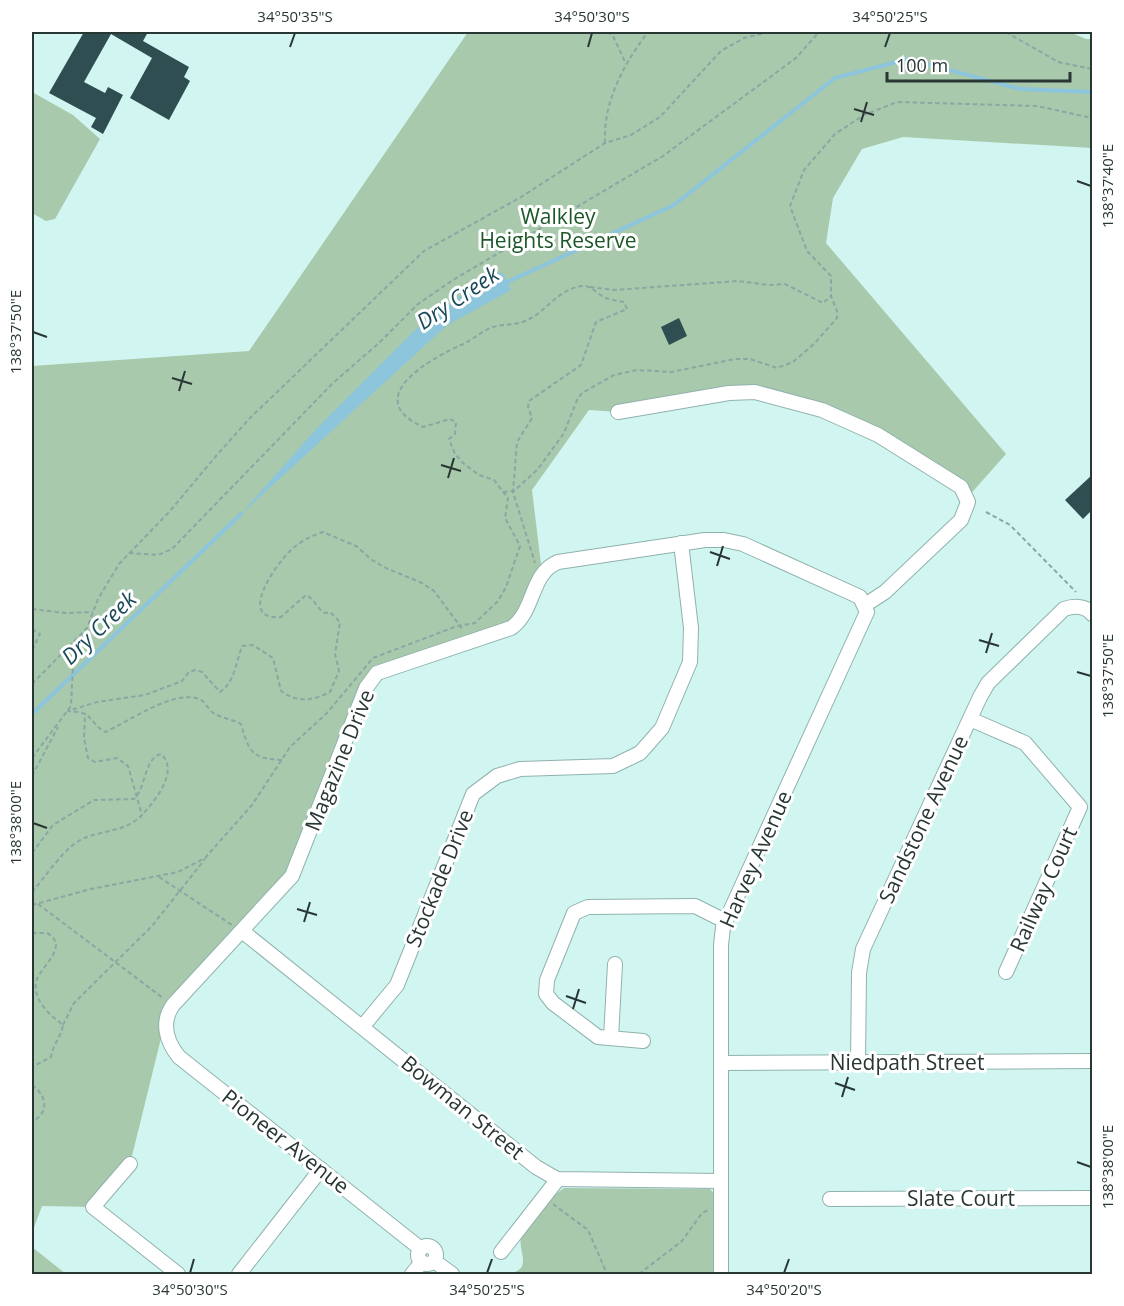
<svg xmlns="http://www.w3.org/2000/svg" width="1124" height="1306" viewBox="0 0 1124 1306" font-family="'Open Sans',sans-serif">
  <rect width="100%" height="100%" fill="#d1f6f1"/>
  <!-- green -->
  <g fill="#a8c9ab">
    <path d="M468,32H1070L1086,39H1092V148L903,137L862,149L833,198L826,243L1006,454L967,498L836,416L729,393L618,412L589,410L532,490L542,573L516,625L377,673L292,876L166,1018L130,1164L93,1207L42,1206L32,1233V366L249,351Z"/>
    <path d="M32,92L73,115L100,139L55,219L46,221L32,213Z"/>
    <path d="M564,1188L710,1189L718,1198L717,1274H508C536,1269 515,1249 522,1235C531,1218 548,1199 564,1188Z"/>
    <path d="M32,1247L66,1274H32Z"/>
  </g>
  <!-- water -->
  <path fill="#8cc5dc" d="M490,273H503L511,290L446,326L238,517L318,427L424,321C450,310 466,287 490,273Z"/>
  <g fill="none" stroke-linecap="round" stroke-linejoin="round">
    <!-- stream -->
    <g stroke="#8cc5dc" stroke-width="4">
      <path d="M503,284L674,205L835,78L908,59L1020,89L1092,92"/>
      <path d="M32,714L241,514"/>
    </g>
  </g>
  <!-- building -->
  <g fill="#2e4e52">
    <path d="M84,32H148L143,41L189,67L184,77L190,81L169,120L130,98L152,58L111,34L84,82L105,93L108,87L123,95L103,134L91,127L96,118L49,93Z"/>
    <path d="M679,318L687,336L669,345L661,327Z"/>
    <path d="M1092,475V510L1083,519L1065,500Z"/>
  </g>
  <g fill="none" stroke-linecap="round" stroke-linejoin="round">
    <!-- minor casing -->
    <g stroke="#90b2ae" stroke-width="16">
      <g id="minor">
        <path d="M618,412L729,393L755,392L822,410L878,435L961,487L968,502L961,520L885,592L865,605"/>
        <path d="M970,719L1025,743L1080,807L1006,972"/>
        <path d="M242,931L536,1167L557,1179L721,1181"/>
        <path d="M363,1026L397,985L473,794L497,776L520,769L613,766L640,753L662,728L690,662L691,628L681,543"/>
        <path d="M611,1038L615,964"/>
        <path d="M643,1041L598,1037L553,1003L546,994L547,980L574,913L588,907L695,906L725,921"/>
        <path d="M858,1062L859,973L863,949L980,697L988,683L1064,609C1073,606 1085,605 1092,614"/>
        <path d="M721,1063L1092,1061"/>
        <path d="M130,1164L93,1207L178,1274"/>
        <path d="M830,1199L1092,1198"/>
        <circle cx="427" cy="1255" r="9"/>
        <path d="M421,1249L179,1057C166,1041 161,1022 173,1005L292,876L366,688L377,673L511,628C535,612 530,573 558,562L705,540H724L743,544L860,597L867,612L723,927L721,945V1274"/>
        <path d="M501,1252L558,1179"/>
        <path d="M434,1261L452,1274"/>
        <path d="M239,1274L321,1169"/>
        <path d="M412,1274L422,1262"/>
      </g>
    </g>
    <!-- path -->
    <g stroke="#8ba7a3" stroke-width="2" stroke-dasharray="4.5 3" stroke-linecap="butt">
      <path d="M607,32L613,36L626,64"/>
      <path d="M1006,32L1058,62L1092,69"/>
      <path d="M605,143C603,101 624,64 648,32"/>
      <path d="M590,287L614,290L738,281L769,285L785,284L823,303L831,296"/>
      <path d="M503,492L514,491L538,469L564,433L577,400L582,393L614,375L637,370L671,372L735,359H750L777,368L793,362L814,344L837,318V311L831,296V276L807,251L790,206L804,170L835,134L864,115L897,102L1037,106L1092,118"/>
      <path d="M986,512L1010,525L1076,592"/>
      <path d="M129,553L158,555L172,549L333,383L379,343L418,304L453,280L663,156L796,58L819,32"/>
      <path d="M32,609L66,613L93,612"/>
      <path d="M32,629L40,634L32,650"/>
      <path d="M32,684L87,628L98,599L119,564L170,511L216,456L250,418L424,251L521,197L605,143L631,135L660,117L721,51L744,38L770,32"/>
      <path d="M32,758L71,706L73,665L86,630"/>
      <path d="M282,760C251,759 249,751 241,724C232,719 220,718 212,712C207,708 205,701 199,699C174,689 128,722 105,732C87,721 95,712 68,711L97,702L145,695L182,681L189,672L195,670L202,672L220,692C235,682 236,662 242,646L253,645L273,658L281,691C298,703 312,701 330,692L339,671L335,654L340,622L330,612L325,613C316,608 315,599 306,595L281,617C236,621 276,564 290,551C299,542 311,536 323,532L356,546L372,560L386,568L422,583L434,591L463,630"/>
      <path d="M32,776L58,727"/>
      <path d="M32,853L53,825L94,800L134,799C146,788 144,758 161,754C180,771 154,802 142,815"/>
      <path d="M159,877L232,925"/>
      <path d="M32,892C46,876 63,849 82,839C102,830 126,832 142,815L128,766L117,758L95,762L88,758L84,738L85,713"/>
      <path d="M38,904L163,998"/>
      <path d="M32,905L91,889L178,872L205,858L252,805L290,747L327,713L373,658L457,626L475,623L498,601L506,587L520,546L505,518L508,498L494,480L479,475L463,463L455,454L449,439L455,434L456,422L450,419L423,427C360,398 430,359 461,345C473,340 481,331 493,327C503,324 516,325 525,321C546,313 557,289 582,286C592,285 598,295 606,298C612,300 618,301 624,302L627,309L596,322L581,365L529,401L528,407L532,418L517,442L513,492L535,563"/>
      <path d="M32,933H47C71,946 39,968 36,982C33,1001 50,1015 63,1025C61,1037 53,1044 51,1057L32,1067"/>
      <path d="M63,1025L74,1003L152,926L205,859"/>
      <path d="M32,1085C47,1096 50,1112 32,1122"/>
      <path d="M553,1204L588,1230L607,1274"/>
      <path d="M639,1274L682,1241L702,1213L708,1210"/>
    </g>
    <!-- minor -->
    <use href="#minor" stroke="#fff" stroke-width="14"/>
  </g>
  <!-- ticks -->
  <path fill="none" stroke="#283634" stroke-width="2" d="M290,47L295,33M588,47L592,33M885,47L890,33M854,109L874,115M861,122L867,102M1077,181L1091,186M33,332L47,337M172,378L192,384M179,391L185,371M441,465L461,471M448,478L454,458M710,552L730,559M717,566L723,546M979,640L999,646M986,653L992,633M1077,672L1091,676M33,823L47,828M297,909L317,915M304,922L310,902M566,996L586,1003M573,1009L579,989M835,1083L855,1090M842,1097L848,1077M1077,1162L1091,1167M190,1273L194,1259M487,1273L492,1259M784,1273L789,1259"/>
  <g text-anchor="middle" dominant-baseline="central" stroke-width="6" stroke-linejoin="round" paint-order="stroke">
    <!-- park labels -->
    <g font-size="21" fill="#1c5728" stroke="#fff">
      <text x="558" y="216">Walkley<tspan x="558" dy="24">Heights Reserve</tspan></text>
    </g>
    <!-- street labels -->
    <g font-size="21" fill="#283634" stroke="#fff">
      <text transform="translate(339 760) rotate(-68)">Magazine Drive</text>
      <text transform="translate(923 819) rotate(-65)">Sandstone Avenue</text>
      <text transform="translate(755 859) rotate(-66)">Harvey Avenue</text>
      <text transform="translate(439 878) rotate(-68)">Stockade Drive</text>
      <text transform="translate(1043 889) rotate(-66)">Railway Court</text>
      <text x="907" y="1062">Niedpath Street</text>
      <text transform="translate(463 1107) rotate(39)">Bowman Street</text>
      <text transform="translate(286 1141) rotate(38)">Pioneer Avenue</text>
      <text x="961" y="1198">Slate Court</text>
    </g>
    <!-- water labels -->
    <g font-size="22" font-style="italic" fill="#1a495a" stroke="#fff">
      <text transform="translate(457 297) rotate(-34)">Dry Creek</text>
      <text transform="translate(98 627) rotate(-44)">Dry Creek</text>
    </g>
  </g>
  <!-- border -->
  <rect width="1124" height="1306" fill="none" stroke="#ffffff" stroke-width="66"/>
  <!-- scale -->
  <path d="M887 72v9h183v-9" fill="none" stroke="#283634" stroke-width="3"/>
  <text x="896" y="72" font-size="18" fill="#283634" stroke="#ffffff" stroke-width="4.5" paint-order="stroke">100 m</text>
  <rect x="33" y="33" width="1058" height="1240" fill="none" stroke="#283634" stroke-width="2"/>
  <g font-size="15" text-anchor="middle" fill="#283634">
    <text x="295" y="22">34°50'35"S</text>
    <text x="592" y="22">34°50'30"S</text>
    <text x="890" y="22">34°50'25"S</text>
    <text transform="translate(1108 186) rotate(-90)" y="5">138°37'40"E</text>
    <text transform="translate(16 332) rotate(-90)" y="5">138°37'50"E</text>
    <text transform="translate(1108 676) rotate(-90)" y="5">138°37'50"E</text>
    <text transform="translate(16 823) rotate(-90)" y="5">138°38'00"E</text>
    <text transform="translate(1108 1167) rotate(-90)" y="5">138°38'00"E</text>
    <text x="190" y="1295">34°50'30"S</text>
    <text x="487" y="1295">34°50'25"S</text>
    <text x="784" y="1295">34°50'20"S</text>
  </g>
</svg>
